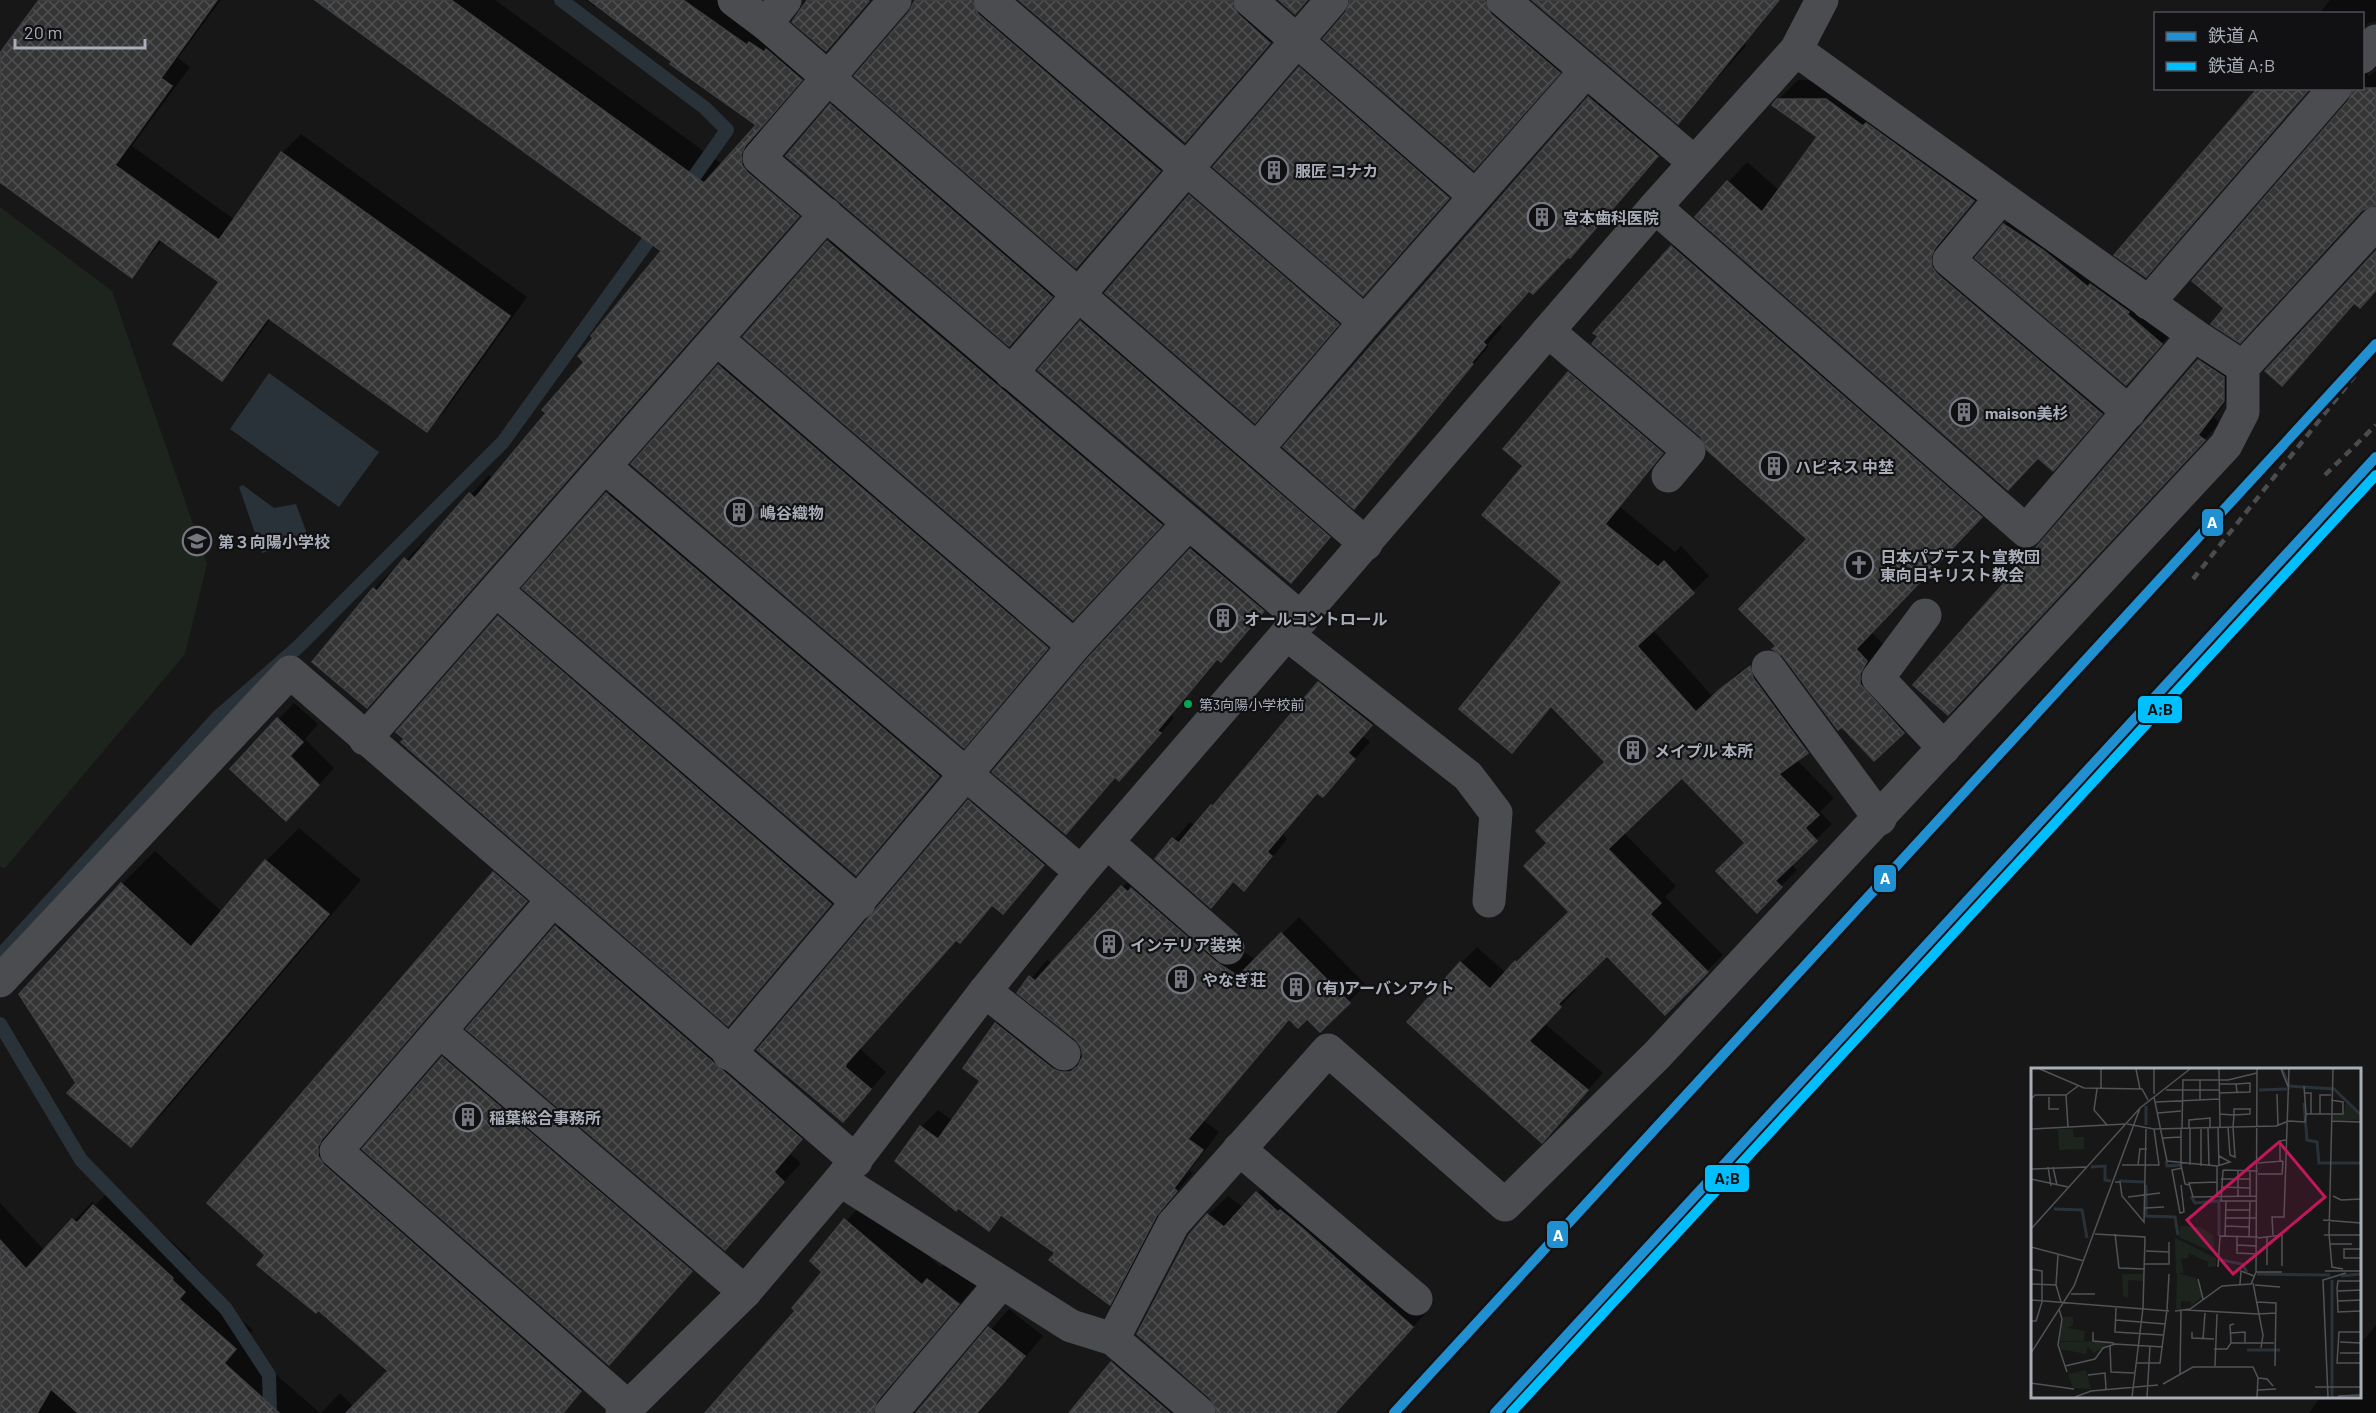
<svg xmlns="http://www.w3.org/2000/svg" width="2376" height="1413" viewBox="0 0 2376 1413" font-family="Barlow,'Noto Sans JP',sans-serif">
  <defs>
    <pattern id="building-cross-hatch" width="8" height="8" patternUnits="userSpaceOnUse" patternTransform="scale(1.5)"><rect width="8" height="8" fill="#353536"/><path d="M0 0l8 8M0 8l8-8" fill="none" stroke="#4f5051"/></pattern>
  </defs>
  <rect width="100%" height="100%" fill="#171717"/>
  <!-- pitch -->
  <path fill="#1d241e" d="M0,207L112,291L207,564L185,654L5,868L0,867Z"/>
  <!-- water -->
  <g fill="#2a3239">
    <path d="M269,373L379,452L339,507L230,429Z"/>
    <path d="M243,485L274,508L296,504L309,539L262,553L239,487Z"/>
  </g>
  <!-- shadow -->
  <g fill="#0007">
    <path d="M40,0H221L178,58L190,67L132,146L235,220L282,153L301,134L527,297L445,411L427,430L271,318L240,361L221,379V282L163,240L132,276L0,180V50L3,52Z"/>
    <path d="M317,0H495L723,165L758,125L598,5L595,7L586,0H748L819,60L763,125L759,135L816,197L367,706L314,662L374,589L393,570L395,572L424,541L427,544L489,475L493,479L548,413L663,250Z"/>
    <path d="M805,0H871L826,49L794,21Z"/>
    <path d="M915,0H1001L1178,151L1076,266L911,13Z"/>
    <path d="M1021,0H1264L1288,23L1185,140Z"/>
    <path d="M1352,0H1514L1577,53L1474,168L1325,39L1352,5Z"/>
    <path d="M1534,0H1780L1744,43L1746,46L1678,122Z"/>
    <path d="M2330,0H2376V21L2368,23L2362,31V14H2319Z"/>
    <path d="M1316,52L1464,181L1363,294L1300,68Z"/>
    <path d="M2362,53L2376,61V68L2368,73V76L2376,71V203L2364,207L2226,308L2362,88Z"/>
    <path d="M1798,80H1846L1992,181L1954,227L1949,237L1951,247L2120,393L2052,469L2039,457L1697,217L1747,162L1780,191L1820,136L1774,104Z"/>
    <path d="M1606,81L1673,138L1587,239L1530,290L1499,325L1502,327L1487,345L1489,346L1354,507L1285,447Z"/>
    <path d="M848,88L1068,279L1009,344L831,105Z"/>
    <path d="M1207,179L1355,306L1255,421L1190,196Z"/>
    <path d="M2022,207L2179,325L2126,383L2004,225Z"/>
    <path d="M846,224L1178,506L1090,601L745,337Z"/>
    <path d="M1688,230L1997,500L1871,632L1883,644L1876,656L1919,715L1874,759L1778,646L1809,539L1595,332Z"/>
    <path d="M1096,308L1343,522L1304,566L1081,322Z"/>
    <path d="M2215,344L2240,383L2214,417L2220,423L1965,697L2041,544Z"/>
    <path d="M739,347L1066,628L964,745L633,464Z"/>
    <path d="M1585,357L1678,436L1620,507L1675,552L1681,546L1709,576L1653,630L1713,697L1737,674L1766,652L1823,735L1796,759L1834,798L1820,812L1832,824L1791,864L1797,870L1757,910L1747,843L1682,776L1623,832L1676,886L1665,897L1723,955L1665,1013L1607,953L1573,987L1576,990L1544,1023L1603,1073L1558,1124L1461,963L1477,947L1506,973L1571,911L1549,843L1607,762L1553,705L1512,751L1564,582L1526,466L1569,373Z"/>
    <path d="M625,477L956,758L855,873L525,588Z"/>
    <path d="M1206,535L1278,596L1235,645L1219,658L1171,715L1174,718L1134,764L1116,776L1066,832L1089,659Z"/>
    <path d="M516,600L847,886L728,1024L499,617Z"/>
    <path d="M1335,667L1387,708L1363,736L1370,742L1323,795L1319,792L1283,835L1287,839L1260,873L1244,889L1234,881L1211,906L1157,859L1190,822L1195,826Z"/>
    <path d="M294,703L318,724L305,739L334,768L302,803L232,769Z"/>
    <path d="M985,785L1059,848L1003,912L993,904L960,941L957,939L862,1046L861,1050L886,1072L843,1120L759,1050Z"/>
    <path d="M299,828L361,880L164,1112L131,1145L77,1083L122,884L155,851L222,912L266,861Z"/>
    <path d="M512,855L544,882L340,1119L335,1127L598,1372L562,1413H321L340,1393L354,1407L391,1371L209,1203Z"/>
    <path d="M1139,870L1233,945L1256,960L1299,917L1366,985L1320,1029L1307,1017L1291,1018L1204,1121L1219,1132L1189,1171L1193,1173L1173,1196L1126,1286L1109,1303L1057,1253L1003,1215L989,1229L921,1127L938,1110L953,1121L982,1081L996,1024L1013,1007L1078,1056H1084L1083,1046L1077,1039L1019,993L1047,960L1052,964Z"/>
    <path d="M574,909L819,1121L790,1154L801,1163L725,1248L468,1029Z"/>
    <path d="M462,1039L710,1251L609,1363L443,1058Z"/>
    <path d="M1276,1174L1322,1208L1431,1307L1336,1413H1273L1208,1215L1228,1196L1244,1208Z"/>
    <path d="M112,1188L191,1259L189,1261L202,1273L196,1280L253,1330L241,1344L320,1413H0V1203L45,1251L92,1202L96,1205Z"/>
    <path d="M864,1201L941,1267L947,1261L977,1284L895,1380L891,1389L908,1413H707L797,1311L824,1272L812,1261Z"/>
    <path d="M1009,1309L1043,1336L979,1413H908L919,1411Z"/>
    <path d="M2376,1325V1413H2309L2321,1396H2360V1344Z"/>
    <path d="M1133,1342L1208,1406L1220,1413H1095L1112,1363Z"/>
  </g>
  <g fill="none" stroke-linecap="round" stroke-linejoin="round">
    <!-- stream -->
    <g stroke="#2a3239" stroke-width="14">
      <path d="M561,0L705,108L727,130L684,191"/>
      <path d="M0,956L218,717L298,647L503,442L659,226"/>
      <path d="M0,1024L81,1160L226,1309L269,1375L270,1413"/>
    </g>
  </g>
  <!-- building -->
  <g fill="url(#building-cross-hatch)" stroke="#3f4043" stroke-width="1.5">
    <path d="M39,0H217L161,78L172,86L115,165L219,240L281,152L510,316L427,432L268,318L222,381L173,344L219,282L159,239L132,278L0,182V53Z"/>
    <path d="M315,0H451L704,183L756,125L670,64L672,62L589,0H683L747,45L749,42L764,52L766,49L802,80L745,146L741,155L742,165L747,172L799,216L367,708L312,662L373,588L377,591L404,558L409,562L469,493L475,498L546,413L542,410L584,362L578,356L593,338L591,336L661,251Z"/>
    <path d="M807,0H868L869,1L826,51L792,22Z"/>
    <path d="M915,0H972L978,14L1160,171L1076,268L854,76L909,12Z"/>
    <path d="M1019,0H1232L1238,14L1270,43L1185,142Z"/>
    <path d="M1279,0H1307L1295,14Z"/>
    <path d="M1350,0H1485L1491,14L1560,73L1474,170L1323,39L1346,12Z"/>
    <path d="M1532,0H1779L1678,124Z"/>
    <path d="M1299,67L1449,198L1363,296L1213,167Z"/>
    <path d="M2258,88H2310L2146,277L2114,255Z"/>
    <path d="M2353,88H2376V205L2362,210L2240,343L2211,324L2224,308L2192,281L2349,100Z"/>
    <path d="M1588,97L1658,156L1570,258L1568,257L1533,294L1529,291L1483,342L1486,345L1471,363L1473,364L1354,509L1283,447Z"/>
    <path d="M1777,99H1826L1863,126L1866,123L1974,201L1935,248L1931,257L1932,267L1937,274L2102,414L2053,471L2038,458L2008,490L1695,217L1727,181L1762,212L1817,137L1772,105Z"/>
    <path d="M830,104L1052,297L1009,346L786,156Z"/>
    <path d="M1189,195L1339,324L1255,423L1105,293Z"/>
    <path d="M2003,224L2043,250L2088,287L2090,284L2129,312L2127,314L2162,344L2126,385L1975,258Z"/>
    <path d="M827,241L1162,525L1073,620L743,337Z"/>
    <path d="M1671,246L1982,517L1856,649L1867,661L1860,674V684L1904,733L1874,761L1842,727L1838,730L1783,656L1772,649L1776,646L1739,609L1807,539L1707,450L1701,437L1592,344L1598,336L1593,333Z"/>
    <path d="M2376,251V290L2360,308L2354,303L2282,386L2265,371Z"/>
    <path d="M1080,321L1330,537L1291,583L1038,370Z"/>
    <path d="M2198,360L2224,377V401L2198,435L2205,440L1948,715L1913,685L2040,543Z"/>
    <path d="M718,365L1048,648L964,748L631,464Z"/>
    <path d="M1568,372L1663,453L1605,524L1658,567L1664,561L1694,593L1637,646L1696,712L1719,690L1750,666L1753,678L1808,753L1779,774L1819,815L1805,828L1817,841L1775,881L1782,887L1757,913L1716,871L1745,843L1682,778L1608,849L1661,903L1650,914L1708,972L1665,1015L1607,956L1558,1004L1561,1007L1529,1041L1588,1090L1542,1143L1407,1022L1460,962L1490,989L1515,961L1516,963L1569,912L1524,866L1547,843L1536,831L1605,762L1551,706L1512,753L1459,709L1562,582L1482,515L1523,466L1503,449Z"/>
    <path d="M606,493L939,776L856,875L522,588Z"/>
    <path d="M1190,549L1264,611L1221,662L1217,659L1157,731L1161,733L1119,781L1115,777L1066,834L992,772L1088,658Z"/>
    <path d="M498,616L831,904L728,1026L446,782L401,742L404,739L396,732Z"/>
    <path d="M1318,682L1372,725L1348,753L1355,759L1323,797L1317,793L1267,852L1272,856L1244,891L1233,881L1211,908L1155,859L1172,838L1179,843L1211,805L1213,806Z"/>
    <path d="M277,718L303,742L290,756L319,785L286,821L230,769Z"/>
    <path d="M968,800L1044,865L1003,914L992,905L960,943L956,940L846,1064L845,1067L871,1089L843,1122L757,1050Z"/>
    <path d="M265,860L329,914L131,1147L67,1093L76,1083L19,994L121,883L191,947Z"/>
    <path d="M493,872L527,901L322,1139L318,1147V1156L324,1165L581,1391L563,1413H346L388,1371L318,1310L316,1313L257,1265L265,1255L207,1203Z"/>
    <path d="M1121,886L1128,892L1131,888L1216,962L1238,976L1281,933L1350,1003L1320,1032L1307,1019L1298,1028L1289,1019L1188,1139L1203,1150L1174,1188L1177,1191L1157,1215L1110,1305L1049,1260L1055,1253L1001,1215L989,1231L958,1208L956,1211L895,1161L920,1126L938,1139L980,1081L963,1068L995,1023L1053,1069L1061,1072H1070L1078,1066L1083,1056L1081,1047L1076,1040L1017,993L1029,976L1035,981Z"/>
    <path d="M555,926L802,1139L774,1172L784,1182L725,1250L466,1029Z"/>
    <path d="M442,1057L692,1271L609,1365L362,1149Z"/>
    <path d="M1256,1192L1278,1212L1280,1210L1302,1228L1413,1327L1335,1413H1217L1211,1399L1137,1334L1189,1235L1207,1214L1224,1227Z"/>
    <path d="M93,1205L173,1278L172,1280L185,1292L179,1299L236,1349L224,1363L279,1413H78L51,1389L37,1413H0V1240L26,1269L72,1219L77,1223Z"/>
    <path d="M844,1219L922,1285L927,1279L959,1304L877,1401L873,1413H705L795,1311L792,1308L822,1272L810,1261Z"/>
    <path d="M988,1327L1025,1356L1004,1382L977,1413H916Z"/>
    <path d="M1111,1362L1170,1413H1069Z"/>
  </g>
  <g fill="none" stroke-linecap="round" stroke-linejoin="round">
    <!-- minor -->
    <g stroke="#4b4c50" stroke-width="33">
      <path d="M734,0L766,24L1366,544"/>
      <path d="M895,0L759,158L1302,619"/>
      <path d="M990,0L1365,322"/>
      <path d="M1250,0L1475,196"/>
      <path d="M1503,0L1694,162"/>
      <path d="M766,24L785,0"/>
      <path d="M1796,50L2194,335L2243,367"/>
      <path d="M2362,57L2376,41"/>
      <path d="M2001,198L1949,260L2129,412"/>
      <path d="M1655,207L2026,531L2194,335"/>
      <path d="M2148,303L2335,88"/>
      <path d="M1548,331L1689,451L1668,476"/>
      <path d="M717,339L1074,646"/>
      <path d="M1011,373L1332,0"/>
      <path d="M1257,449L1365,322L1585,72"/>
      <path d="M605,467L1081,872"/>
      <path d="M497,591L859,903"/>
      <path d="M1925,615L1878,678L1944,748"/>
      <path d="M1288,635L1468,776L1496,813L1489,901"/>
      <path d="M1768,667L1880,819"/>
      <path d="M365,739L826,214"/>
      <path d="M1108,843L1228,948"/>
      <path d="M552,901L336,1151L628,1407"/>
      <path d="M0,981L290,672L856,1161"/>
      <path d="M985,991L1064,1054"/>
      <path d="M440,1031L745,1292"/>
      <path d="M729,1054L1074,646L1188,524"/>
      <path d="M1239,1149L1416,1299"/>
      <path d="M840,1180L1071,1326L1113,1339L1199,1413"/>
      <path d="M1113,1339L1173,1224L1328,1050L1505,1205L1657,1055L2226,445L2243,412V367L2376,223"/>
      <path d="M622,1413L745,1292L840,1180L985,991L1081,872L1655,207L1796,50L1822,0"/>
      <path d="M891,1413L1001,1283"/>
    </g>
    <!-- rail -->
    <g stroke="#4b4c4f" stroke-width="4.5" stroke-dasharray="8 6" stroke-linecap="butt">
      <path d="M2325,475L2376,425"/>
      <path d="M2193,579L2376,349"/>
    </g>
    <!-- rail-1 casing -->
    <g stroke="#111113" stroke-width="15">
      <g id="rail-1">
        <path d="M1394,1413L2376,344"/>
        <path d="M1495,1413L2376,457"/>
      </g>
    </g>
    <!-- rail-2 casing -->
    <g stroke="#111113" stroke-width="15">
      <path id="rail-2" d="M1511,1413L2376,475"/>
    </g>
    <!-- rail-1 -->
    <use href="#rail-1" stroke="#2090d1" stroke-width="10"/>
    <!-- rail-2 -->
    <use href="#rail-2" stroke="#00bfff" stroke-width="10"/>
  </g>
  <!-- icons -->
  <defs>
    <g id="building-ring" transform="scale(1.5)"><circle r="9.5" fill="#111113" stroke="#757880" stroke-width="1.5"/><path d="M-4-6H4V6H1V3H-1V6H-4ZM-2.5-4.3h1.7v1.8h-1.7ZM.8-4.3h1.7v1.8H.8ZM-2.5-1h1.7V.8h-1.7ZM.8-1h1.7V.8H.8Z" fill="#757880"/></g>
    <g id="school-ring" transform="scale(1.5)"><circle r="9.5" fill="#111113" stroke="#757880" stroke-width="1.5"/><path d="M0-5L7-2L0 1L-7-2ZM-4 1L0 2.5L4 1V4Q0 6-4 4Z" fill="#757880"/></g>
    <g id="church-ring" transform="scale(1.5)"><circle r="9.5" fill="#111113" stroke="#757880" stroke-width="1.5"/><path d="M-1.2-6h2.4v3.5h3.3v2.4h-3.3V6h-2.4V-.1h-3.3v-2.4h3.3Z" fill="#757880"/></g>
  </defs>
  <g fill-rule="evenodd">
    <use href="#building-ring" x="1274" y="170"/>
    <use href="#building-ring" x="1542" y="217"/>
    <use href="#building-ring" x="1964" y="412"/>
    <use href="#building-ring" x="1774" y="466"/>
    <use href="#building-ring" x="739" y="512"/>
    <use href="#school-ring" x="197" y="541"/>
    <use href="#church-ring" x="1859" y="565"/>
    <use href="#building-ring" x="1223" y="618"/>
    <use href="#building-ring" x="1633" y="750"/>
    <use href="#building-ring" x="1109" y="944"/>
    <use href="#building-ring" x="1181" y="979"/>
    <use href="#building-ring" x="1296" y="987"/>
    <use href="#building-ring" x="468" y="1117"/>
  </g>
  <!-- markers -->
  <circle fill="#00a651" stroke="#111113" stroke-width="2" cx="1188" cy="704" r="5"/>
  <g text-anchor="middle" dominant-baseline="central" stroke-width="4.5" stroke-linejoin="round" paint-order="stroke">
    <!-- bus labels -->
    <g font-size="14" fill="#a8adb8" stroke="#111113" text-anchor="start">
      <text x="1199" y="704">第3向陽小学校前</text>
    </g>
    <!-- poi labels -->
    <g font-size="16" font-weight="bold" fill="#a8adb8" stroke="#111113" text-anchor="start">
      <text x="1295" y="170">服匠 コナカ</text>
      <text x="1563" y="217">宮本歯科医院</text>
      <text x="1985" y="412">maison美杉</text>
      <text x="1795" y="466">ハピネス 中埜</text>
      <text x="760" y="512">嶋谷織物</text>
      <text x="218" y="541">第３向陽小学校</text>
      <text x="1880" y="556">日本パブテスト宣教団<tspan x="1880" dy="18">東向日キリスト教会</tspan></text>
      <text x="1244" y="618">オールコントロール</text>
      <text x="1654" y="750">メイプル 本所</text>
      <text x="1130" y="944">インテリア装栄</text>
      <text x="1202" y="979">やなぎ荘</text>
      <text x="1317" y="987">(有)アーバンアクト</text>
      <text x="489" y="1117">稲葉総合事務所</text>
    </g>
  </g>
  <!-- overview -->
  <g transform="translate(2031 1068)">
    <rect width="330" height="330" fill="#171717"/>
    <path d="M315,34L330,49V52H302L301,47H313ZM91,206H112V213L97,212V230L92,228Z" fill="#1d241e"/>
    <path d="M144,170L185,190V198L177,199V194L158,185L157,190L150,191L153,205H145Z" fill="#1d241e"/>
    <path d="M81,273L63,285L57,279L55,286L29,281L28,274ZM55,302L60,321L42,320L37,306Z" fill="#1d241e"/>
    <path d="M32,249H42V257L36,260L54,263L53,273H28Z" fill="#1d241e"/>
    <path d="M27,61H42L43,69H53V81L28,82ZM149,158L169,159L182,167L184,185L148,169ZM146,205L165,210L171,229L160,238V234L150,233V241H145Z" fill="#1d241e"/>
    <path fill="none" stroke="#2a3239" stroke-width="3" d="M251,1L258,18L303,21L330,47M228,22L256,21M273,35L276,72L286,74L288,95H330M115,38V57M135,93L136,98L150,97M60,99L74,98V112L80,113M88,113L113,114M115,117V148L144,149L147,167M160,128L164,135L188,133V168M23,141L51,142L56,170M190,192L211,196L216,204M226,206L299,207M310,208L330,206M301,212V329M216,282H249"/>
    <path fill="none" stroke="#515357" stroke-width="1.5" d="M9,1L53,20L111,21L117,32M70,1V21M105,1L109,21M123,1V26M188,1L189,59M250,1L258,21M302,1L298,166L301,199L312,201M152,12H197L226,5M169,12V31M189,16H205L206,24M273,18L275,46M66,21L63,42L76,57M135,22H188M188,25L219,24V15L205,16M274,25H280V46M246,26L247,57M18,29V41H28M123,29L136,93L186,98M0,31L4,27H35M125,34L188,31M127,45L150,43M188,46L203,47L219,46V41H203V47L202,59L204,89L199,87L197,59M289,46V27H300M300,53L330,54M96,56L123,61L245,58L258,53L274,54L275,46H312V34L300,32M37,59L35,27L47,18M150,60V97L154,116L158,117M151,60L152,11M158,60V52L179,50V60M159,60V97M177,60L178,98M187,60L188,98M0,61L94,56M132,70L150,69M249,94V73L255,72M227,95L252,93M91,97H128L123,61M107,97L109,81H116M170,98V60M17,99L20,118M22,99L26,117M0,101L55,99M192,102L190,133H226M192,102L227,103M227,106H251L252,93M0,111L37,119M190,111H219M84,114H89L91,128L113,154L115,61M186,114L158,115L162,129L226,128M150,117L153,144L149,145L141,102L151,100M190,119L219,120M186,128V98L199,94L188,88M207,128V103M219,128V103M302,128L310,132L330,131M97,129L129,125M114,140L133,139M194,142H218M195,150H226M292,152L330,155M194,158L218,159M0,161L109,40L159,1M64,166L114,169L112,240L101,329M84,166L88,200L114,201M242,167L241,149H253L258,1M293,167H330M194,168L195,133M206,169V185L226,186M218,169L219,133M227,170L251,167V198M299,176H321M206,177L226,178M0,179L53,193M330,181H313V190H330M115,183L138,184M27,187L25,217L30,234M114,196H138V174M236,197V169M187,199L189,168L227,169M0,201L11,203V234L5,253H0M294,203H330M225,204L226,1M167,211L172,231M330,213H307L306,220L307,244L330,243M222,215L232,267L230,280M0,216L25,217M209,216L210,203L223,208M224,217L249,219M307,223L330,222M40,226H64M0,232L138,243M307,233L330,232M226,234L245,235L244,298M85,240L84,264L133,267M28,241L31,251L27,277L36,304M136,242L138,206M155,242L227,246M144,243L159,241L191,218L220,216L225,204H251M227,246L245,245M85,252L134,256M62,264V273L83,275M161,264V270L183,271M330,264H308L306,295H330M200,265L214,264V275M172,271L174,245M309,274L330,275M200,275L199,257L203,256M79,278L80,304L103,305M183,281H196L200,275H243M0,285L43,218L109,40M309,285H330M105,295H129L136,242M34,298L64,291L72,280L84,276L132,279M184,298L186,246M149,306L150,243M57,307L74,305L75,321M227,310L236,311L242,318M0,315L43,321M132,316L162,299H222L227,310L226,329M284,319H330M227,322L245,321M307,328L329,327M44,329L60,323L127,317M116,329L119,278M297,329L292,212L315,205"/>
    <path fill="#c2185b" fill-opacity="0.15" stroke="#c2185b" stroke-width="3" d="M248,74L294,129L202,206L156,152Z"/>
    <rect width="330" height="330" fill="none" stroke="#a8adb8" stroke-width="3"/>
  </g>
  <g stroke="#111113" stroke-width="2">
    <rect x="2201" y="508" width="23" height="29" rx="6" fill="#2090d1"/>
    <rect x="2137" y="695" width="46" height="29" rx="6" fill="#00bfff"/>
    <rect x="1873" y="864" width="24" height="29" rx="6" fill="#2090d1"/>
    <rect x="1704" y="1164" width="46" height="29" rx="6" fill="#00bfff"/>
    <rect x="1546" y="1220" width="23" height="29" rx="6" fill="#2090d1"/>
  </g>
  <g font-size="16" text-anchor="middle" font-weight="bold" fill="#fff">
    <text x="2212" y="528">A</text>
    <text x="1885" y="884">A</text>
    <text x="1558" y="1241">A</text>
  </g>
  <g font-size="16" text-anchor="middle" font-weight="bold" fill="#111">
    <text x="2160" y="715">A;B</text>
    <text x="1727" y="1184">A;B</text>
  </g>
  <!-- legend -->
  <rect x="2154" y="12" width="210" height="78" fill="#111113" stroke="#4d4f55" stroke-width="1.5"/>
  <rect x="2166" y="32" width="30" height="9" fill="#2090d1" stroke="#4d4f55" stroke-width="1.5"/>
  <text x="2208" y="42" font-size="18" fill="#a8adb8">鉄道 A</text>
  <rect x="2166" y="62" width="30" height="9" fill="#00bfff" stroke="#4d4f55" stroke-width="1.5"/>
  <text x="2208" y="72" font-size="18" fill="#a8adb8">鉄道 A;B</text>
  <!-- scale -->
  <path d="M15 39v9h130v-9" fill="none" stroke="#a8adb8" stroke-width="3"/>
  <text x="24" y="39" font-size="18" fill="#a8adb8" stroke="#111113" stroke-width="4.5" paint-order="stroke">20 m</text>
</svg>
